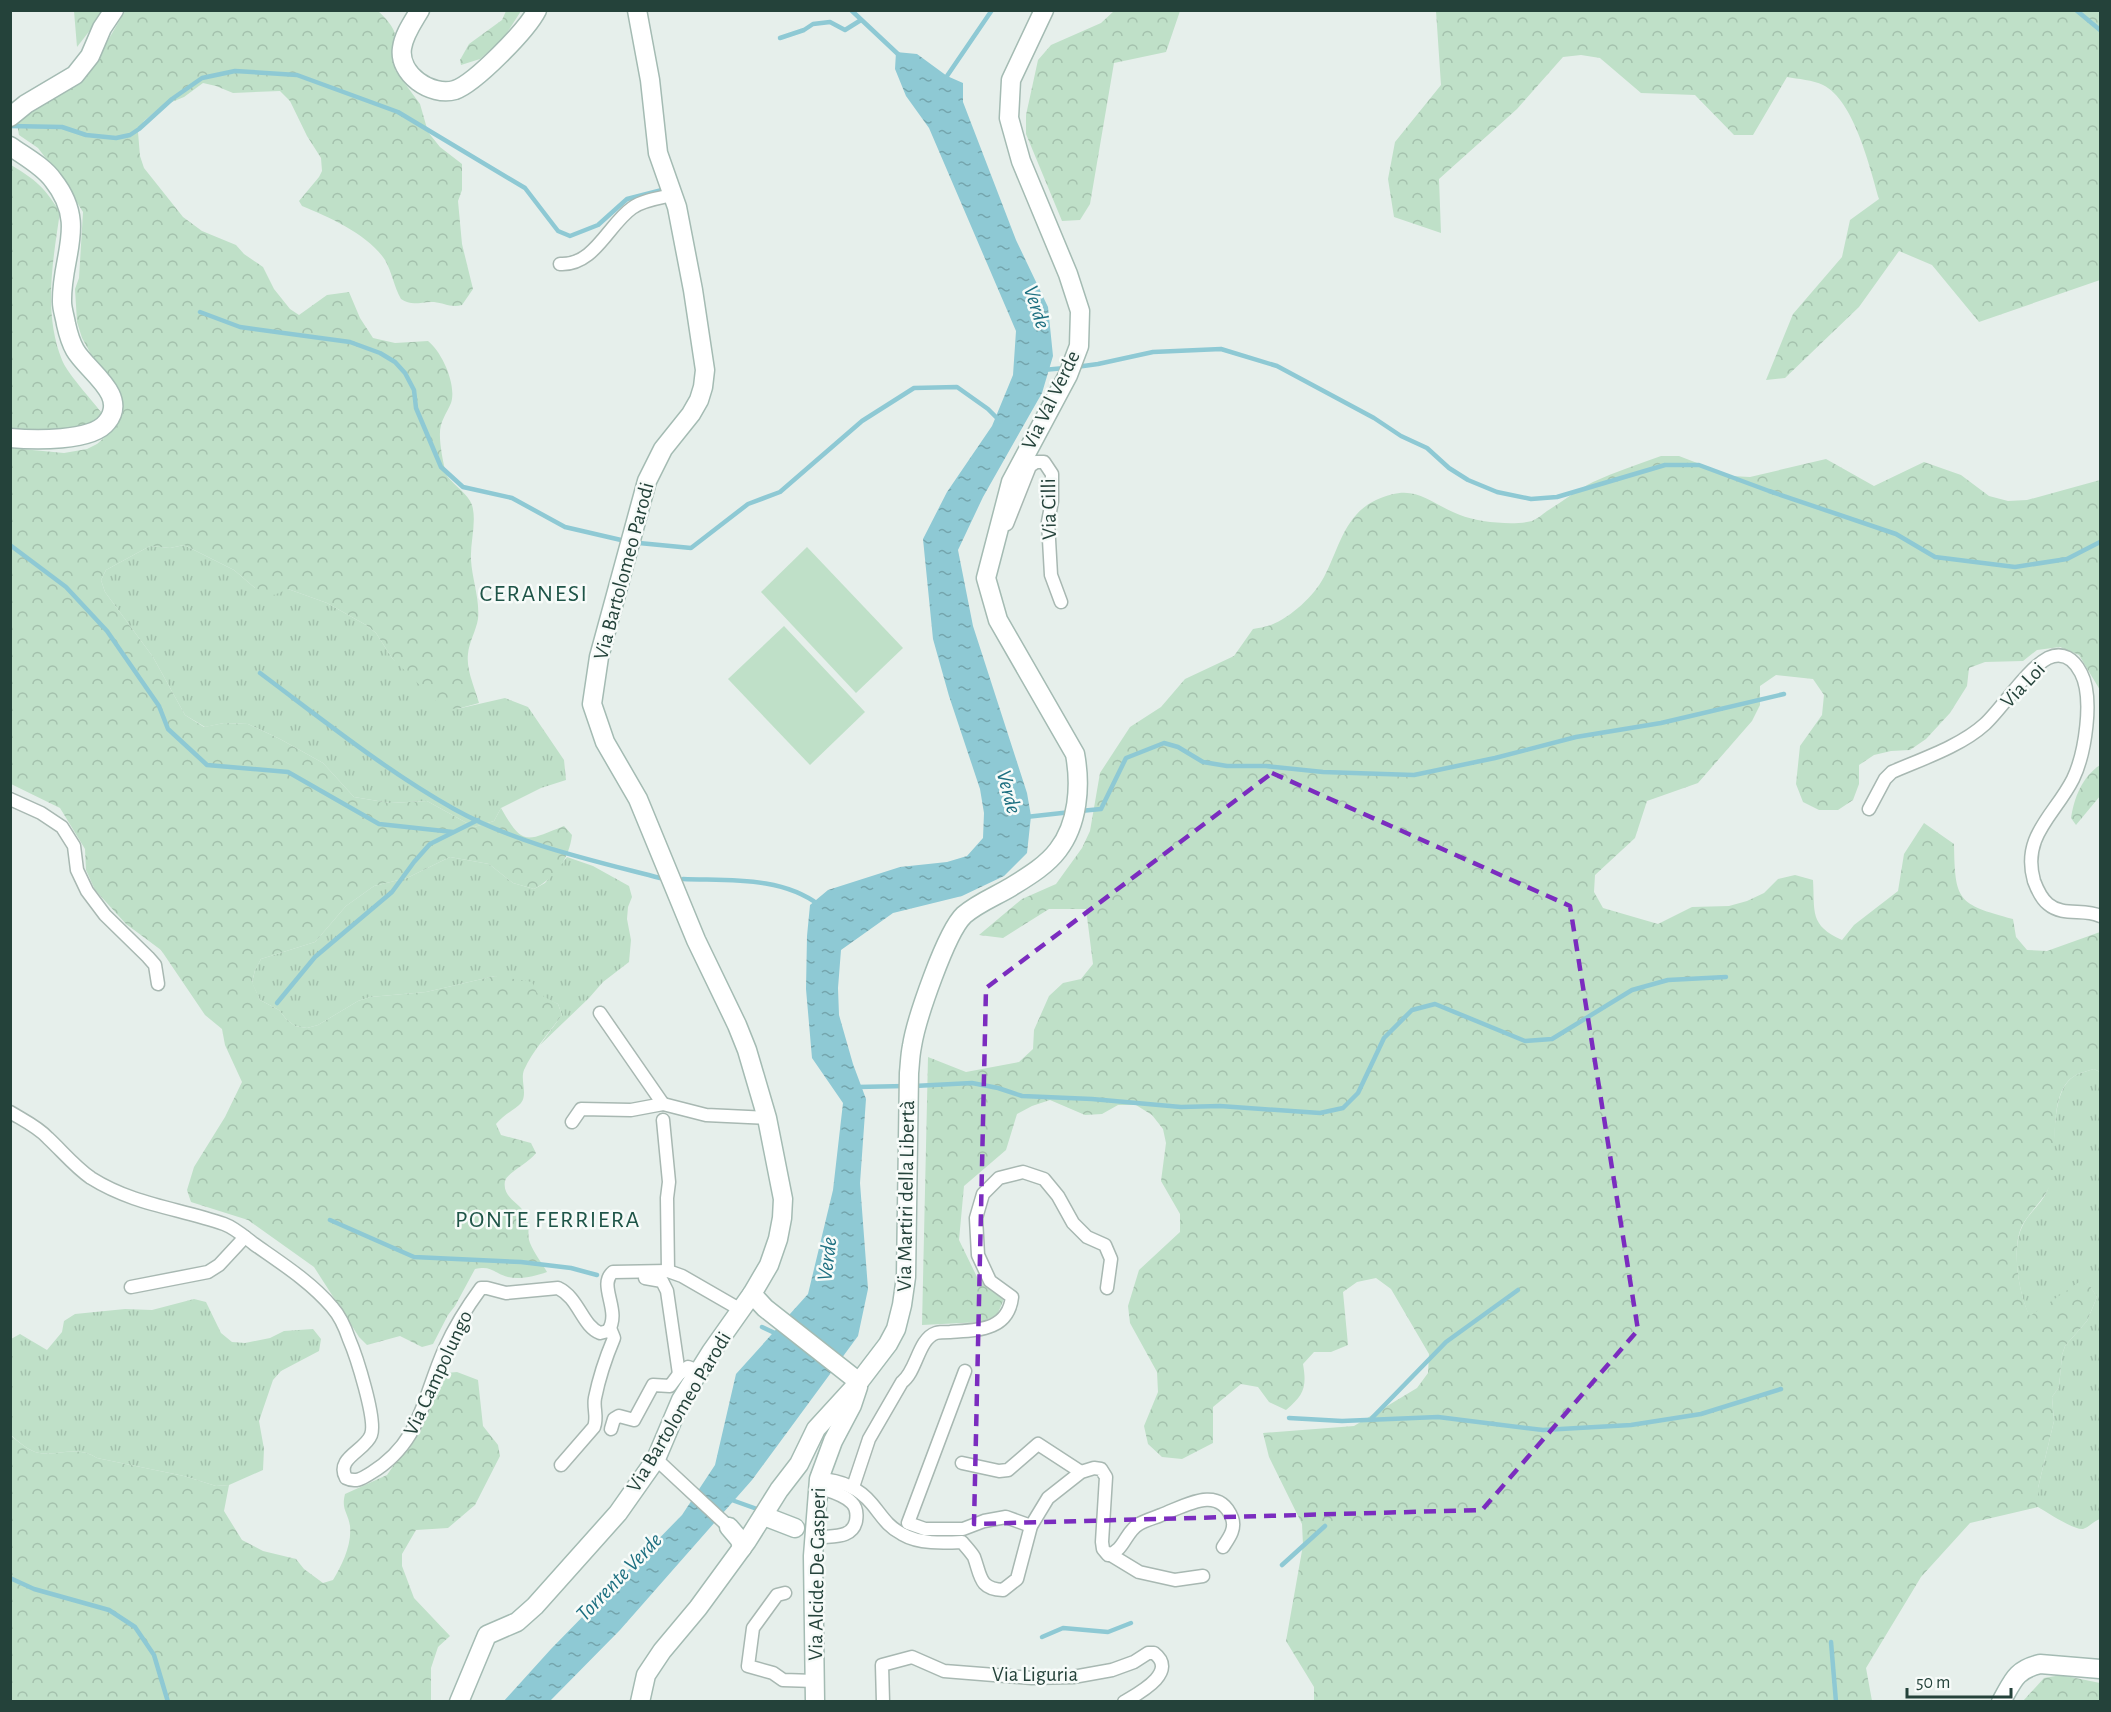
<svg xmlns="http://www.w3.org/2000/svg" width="2111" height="1712" viewBox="0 0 2111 1712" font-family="'Alegreya Sans',sans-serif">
  <defs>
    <pattern id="grass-tufts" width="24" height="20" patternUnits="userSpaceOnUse" patternTransform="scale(1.5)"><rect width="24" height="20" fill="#bfe0c8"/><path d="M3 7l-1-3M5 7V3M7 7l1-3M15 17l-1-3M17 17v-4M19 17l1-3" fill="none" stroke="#a4c1ad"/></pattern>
    <pattern id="forest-crowns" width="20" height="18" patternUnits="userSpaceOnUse" patternTransform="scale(1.5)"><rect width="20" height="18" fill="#bfe0c8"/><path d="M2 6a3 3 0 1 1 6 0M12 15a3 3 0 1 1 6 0" fill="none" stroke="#a4c1ad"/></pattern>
    <pattern id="water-ripples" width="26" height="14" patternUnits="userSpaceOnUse" patternTransform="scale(1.5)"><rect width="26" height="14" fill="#8ec9d4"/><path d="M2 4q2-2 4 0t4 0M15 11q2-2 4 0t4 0" fill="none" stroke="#74a5ad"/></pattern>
  </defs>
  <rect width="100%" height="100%" fill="#e6efeb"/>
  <!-- grass -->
  <g fill="url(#grass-tufts)">
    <path d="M184,545L234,570L255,588L288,589L327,603L366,625L376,633L392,658L457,709L505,698L528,707L564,760L566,780L541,788L501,808L494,821L474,827L427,801L390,803L354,797L323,763L280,739L248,724L224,723L205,727L185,715L153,657L105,592L101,580L106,570L150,546L170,548Z"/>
    <path d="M450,857L489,864L513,883L534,889L545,883L567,857L593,866L629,886L632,897L628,907L627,919L631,940L629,962L603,982L589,998L540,1045L562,1015L558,1004L495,976L426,992L370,997L358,1001L318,1025L307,1028L295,1026L286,1019L279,1010L260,1000L252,983L255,970L261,959L315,942L346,906L374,886L407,878Z"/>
    <path d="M2094,1069L2100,1072V1519C2094,1521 2089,1527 2083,1529C2073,1530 2047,1512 2038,1507V1488L2054,1421L2052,1397L2059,1387L2062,1355L2065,1346L2087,1321L2097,1297L2085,1279L2030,1317C2019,1296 2011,1249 2022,1227C2028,1213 2043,1203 2048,1189C2060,1159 2045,1092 2076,1075C2082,1072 2088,1071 2094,1069Z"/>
    <path d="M194,1299L206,1302L221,1333L232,1342L245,1343L270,1338L284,1331L313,1329L321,1339L319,1351L281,1371L273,1380L259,1421L264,1449L263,1470L229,1485L216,1486L184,1476L97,1458C75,1444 56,1458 35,1452C25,1448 18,1441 11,1435V1339L20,1334L47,1350L62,1332L64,1321L75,1314L125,1309L152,1310Z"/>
  </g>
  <!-- forest -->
  <g fill="url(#forest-crowns)">
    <path d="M74,11H105L77,47Z"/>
    <path d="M125,11H378C402,33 396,40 395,70L420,104L428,132L440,147L462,164V190L458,201L462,244L473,289L462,305C451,308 444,303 434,302C422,301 412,307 401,299C394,287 392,272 385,260C369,235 329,217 302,206L299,201L319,177L322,171L321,158L307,136L290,101L280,91L233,93L216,86L203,83L184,97L162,106L144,121L138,132L140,156L144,168L183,217L202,231L236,245L244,254L263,267L274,289L290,309L299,315L327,295L349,292L360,318L373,338L395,343L428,341C442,352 457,385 451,403C446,415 439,422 440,437C440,445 444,471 448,477C455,486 468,494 472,505C477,522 470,542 471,560C472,579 480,599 478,619C476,631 469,642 468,654C466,670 475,688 479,703L457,709L443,708L392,658L376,633L366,625L327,603L288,589L274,595L255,588L234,570L184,545L170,548L150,546L106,570L101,580L105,592L153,657L185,715L204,727L224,723L248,724L280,739L323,763L354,797L390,803L427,801L474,827L494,821L501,808C523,847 526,841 564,826L572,835C569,859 556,877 534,889L513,883L489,864L450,857L407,878L374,886L346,906L315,942L261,959L255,970L252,982L260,1000L279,1010L286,1019L295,1026L307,1028L318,1025L358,1001L370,997L426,992L495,976L532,982L537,993L558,1004L562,1015C549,1033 533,1050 524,1070C520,1080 528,1094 521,1103C516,1109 504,1114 496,1124L501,1135L531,1143L536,1153C529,1163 508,1172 505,1181C502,1197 518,1202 524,1212C532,1222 526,1233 530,1243C534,1253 542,1263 547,1272C535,1276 520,1280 508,1277C493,1273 492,1265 475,1269L455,1306L448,1315L433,1344L422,1347L400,1336L367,1345L359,1337L314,1267L248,1220L191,1202L187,1190L194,1167L225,1117L242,1082L225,1045L222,1029L205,1015L161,950L126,924L95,890L86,870L85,849L60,808L11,784V448L64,453L87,449L97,444L114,429L119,420L120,393L92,356L82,338L77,322L75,289L79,278L83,212L66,185L38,148L19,135L17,124L24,116L79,84L100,54Z"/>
    <path d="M506,11H521L503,39L480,59L461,65L460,60L469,44L502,20Z"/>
    <path d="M1114,11H1180L1166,52L1114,63L1090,204L1080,220L1062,221L1026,134V115L1038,60L1051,45L1101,23Z"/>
    <path d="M1436,11H2100V280L1979,322L1932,265L1899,251L1859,307L1785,378L1766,380L1793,314L1842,257L1850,220L1879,199C1870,168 1854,100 1823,85C1813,80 1798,79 1787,77L1753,135H1734L1695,95L1641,93L1600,58L1581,55L1563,57L1517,109L1439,179L1441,233L1394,217L1388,179L1395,142L1441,85Z"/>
    <path d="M11,165C36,180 44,187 60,212C53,260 43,313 62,360C67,373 91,399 101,412V421L93,427L11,433Z"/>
    <path d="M1661,456H1679L1731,476L1750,477L1826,459L1874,486L1924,462L1961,475L1989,496L2008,501L2027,500L2100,480V690L2079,655L2060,647L2037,650L2023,661L1985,662L1969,668L1967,686L1950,713L1926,739L1910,750L1891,751L1874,755L1859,765V784L1853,800L1838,810H1819L1803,802L1796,784L1800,746L1822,715L1824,695L1813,679L1776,675L1760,686V705L1752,721L1698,783L1647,801L1635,838L1595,875L1594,892L1603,908L1658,924L1692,907L1729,906L1747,901L1764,893L1778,879L1795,875L1813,880C1815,912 1809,925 1842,940L1854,925L1898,891L1904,854L1924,823L1954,844C1955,901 1957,904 2013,919L2016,937L2027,950L2047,951L2100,932V1072L2094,1069C2088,1071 2082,1072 2076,1075C2046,1091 2059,1151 2052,1180C2047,1198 2030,1210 2022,1226C2011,1248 2019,1296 2030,1316L2085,1278L2097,1297L2087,1321L2065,1346L2062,1355L2059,1387L2052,1397L2054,1421L2038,1488V1507L1970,1523L1921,1577L1866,1668L1872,1701H1314V1687L1286,1641L1303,1545L1302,1524L1269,1457L1263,1433L1354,1426L1417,1388L1428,1373L1429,1354L1391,1289L1376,1278L1357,1282L1343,1292L1348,1345L1331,1352H1314L1303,1364C1307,1387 1304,1395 1286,1410L1269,1402L1258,1387L1241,1384L1213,1407V1443L1182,1459L1162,1457L1148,1444L1144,1426L1158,1392L1157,1372L1130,1323L1128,1306L1139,1270L1180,1232V1214L1161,1181L1166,1143L1163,1129L1152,1115L1136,1105H1118L1102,1114L1085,1115L1050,1100L1032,1106L1017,1114L1006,1150L964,1186L959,1240L978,1279L1004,1299L997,1315L982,1322L922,1325L928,1057L966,1072L1019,1062L1033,1049L1034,1030L1049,996L1063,983L1081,979L1093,964L1086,909H1049L1003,938L979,935L1022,899L1056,884L1082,848L1090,831L1100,773L1130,727L1161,707L1185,679L1234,656L1253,629C1258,628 1265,627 1271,625C1291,617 1314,596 1324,577C1339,549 1344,515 1376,500C1416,482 1426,502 1460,515C1477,522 1514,526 1532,521C1537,519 1543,514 1547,511C1562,502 1577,490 1593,482C1615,472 1639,464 1661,456Z"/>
    <path d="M2100,765V796L2076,825L2071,818C2074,798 2082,777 2100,765Z"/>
    <path d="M457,1372L478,1380L483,1426L498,1445L500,1456L475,1505L448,1528L416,1530L402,1554V1566L414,1598L450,1636L438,1647L431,1668V1701H11L10,1435C18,1441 25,1448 35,1452C56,1458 75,1444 97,1458L184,1476L216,1486L229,1485L224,1511L242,1540L263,1551L296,1559L304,1569L323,1583L333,1580C342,1565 352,1545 350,1526C348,1512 341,1510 345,1494L387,1475L411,1440L439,1381L446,1373Z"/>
    <path d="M2061,1675L2100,1683V1701H2023L2044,1678Z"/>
  </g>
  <!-- pitch -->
  <g fill="#bfe0c8">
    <path d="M807,547L903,648L856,693L761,592Z"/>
    <path d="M784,626L865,712L810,765L728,679Z"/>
  </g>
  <!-- water -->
  <path fill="url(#water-ripples)" d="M896,52L917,54L947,76L963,83V102L1016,240L1048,307L1053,356L1042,393L983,497L958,550L973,626L1027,793L1031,816L1027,853L1004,876L962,896L893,913L841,950L838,988L839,1015L853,1064L866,1099L860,1183L868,1289L858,1336L752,1480L620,1630L550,1701L503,1702L551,1649L682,1515L715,1465L736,1374L808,1294L833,1190L843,1103L812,1058L806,989L807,936L810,905L828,890L900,867L947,862L967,856L983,838L984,813L980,789L949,696L933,639L923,539L947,492L992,426L1013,375L1016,331L929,128L906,96L895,69Z"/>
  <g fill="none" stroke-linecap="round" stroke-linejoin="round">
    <!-- stream -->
    <g stroke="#8ec9d4" stroke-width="4.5">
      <path d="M851,10L900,56"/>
      <path d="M2076,10L2100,30"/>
      <path d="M780,38L804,30L813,24L830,22L845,30L861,20"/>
      <path d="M947,82V76L992,10"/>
      <path d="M10,126L62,127L86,135L116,138L130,135L139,129L172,99L202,78L235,71L297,75L398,112L525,188L558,231L570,236L598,225L627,199L662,190"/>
      <path d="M200,312L240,327L350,342L380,353L395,362L405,373L414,390L416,408L441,467L463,487L512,498L565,527L621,540"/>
      <path d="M1076,367L1098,364L1153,352L1221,349L1277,366L1374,418L1401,436L1427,448L1449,468L1468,480L1497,492L1531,499L1557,497L1665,465H1699L1769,491L1896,534L1935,557L2015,567L2067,559L2100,542"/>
      <path d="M1043,370L1065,368"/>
      <path d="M639,543L691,548L748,504L780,492L862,421L914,388L957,387L988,409L1000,421"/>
      <path d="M10,545L66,587L107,631L159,706L168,729L207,765L288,772L379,824L453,832"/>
      <path d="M260,673C323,720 385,770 454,809C517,844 591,860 660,878"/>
      <path d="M1080,811L1101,809L1126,758L1164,743L1178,747L1203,762L1227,766H1266L1323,772L1414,775L1495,758L1576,737L1661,723L1784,694"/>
      <path d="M1026,817L1071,812"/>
      <path d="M683,879C728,881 781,876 819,905"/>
      <path d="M277,1003L315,957L392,892L414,862L430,844L478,820"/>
      <path d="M914,1086L972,1083L998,1088L1022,1096L1092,1099L1181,1107L1220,1106L1320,1113L1343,1108L1358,1093L1384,1038L1412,1010L1435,1004L1525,1041L1552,1039L1632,990L1668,980L1726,977"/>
      <path d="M857,1087L906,1086"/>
      <path d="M330,1220L414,1257L521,1262L571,1268L597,1275"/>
      <path d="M762,1327L779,1335"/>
      <path d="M1289,1418L1342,1421L1438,1417L1543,1430L1631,1425L1701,1414L1781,1389"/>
      <path d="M1372,1418L1446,1342L1518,1290"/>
      <path d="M729,1499L757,1509"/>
      <path d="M1282,1565L1325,1526"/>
      <path d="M10,1578L34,1589L109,1610L135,1627L154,1655L168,1702"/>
      <path d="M1042,1637L1063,1628L1108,1632L1131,1623"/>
      <path d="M1831,1642L1836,1702"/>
    </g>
    <!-- street casing -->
    <g stroke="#a8b8b2" stroke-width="15">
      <g id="street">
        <path d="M560,264C594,266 608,225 632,208C643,200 660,198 673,195"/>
        <path d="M1007,524L1030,466L1036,462H1044L1052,474V501L1048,522L1051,575L1061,602"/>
        <path d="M10,799L41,813L62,827L74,846L77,870L87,891L105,915L148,957L155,965L158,984"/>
        <path d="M1869,809L1885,779L1892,772C1922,759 1961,746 1985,724C2004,706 2026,670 2048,658C2063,651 2074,659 2081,673C2094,698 2085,754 2073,779C2055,815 2021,836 2034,881C2037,889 2042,899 2048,904C2063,917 2084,908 2100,916"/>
        <path d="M600,1013L663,1104"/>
        <path d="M10,1112C23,1120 38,1127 48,1138C62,1151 75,1167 91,1178C134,1205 178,1208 224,1224C235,1228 245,1237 254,1244C281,1263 311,1282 332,1307C340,1316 345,1327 349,1339C356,1355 377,1420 371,1435C365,1451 335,1458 346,1478C356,1483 363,1478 371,1473C422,1442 423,1396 445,1348C455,1326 467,1307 481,1288H487L506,1293L558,1288C579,1298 582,1326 600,1333L608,1331C622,1311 597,1285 613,1272L668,1271L682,1276L741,1310"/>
        <path d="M663,1120L669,1182L667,1198L668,1271"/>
        <path d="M572,1122L581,1109L631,1110L663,1104L706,1115L767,1118"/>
        <path d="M645,1278L662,1281L667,1291L679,1374"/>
        <path d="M131,1287L208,1272L219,1265L245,1237"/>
        <path d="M965,1371L908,1523L925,1529H963L984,1521L1006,1517L1031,1526"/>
        <path d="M611,1429L614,1419L619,1416L634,1420L653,1385L670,1386L679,1374L688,1367L699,1371"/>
        <path d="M656,1459L729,1527"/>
        <path d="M962,1463L999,1471L1008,1470L1038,1444L1081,1472"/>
        <path d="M561,1465L594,1427C598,1417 593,1408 595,1398C599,1378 606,1357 614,1338L610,1328"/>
        <path d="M819,1479C840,1480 858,1487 872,1504C882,1516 887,1526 902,1534C919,1544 943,1543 962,1542C966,1547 971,1552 974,1557C981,1576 979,1589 1003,1590L1017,1579L1031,1526L1048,1498L1081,1472L1094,1468L1101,1469L1106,1477L1102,1542L1103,1549L1108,1555C1125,1550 1125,1532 1139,1524C1146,1520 1154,1518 1161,1515C1185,1506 1219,1484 1232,1518C1236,1529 1229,1538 1223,1547"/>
        <path d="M818,1487C829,1491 844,1494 852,1503C857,1508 857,1515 856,1521C853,1536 838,1536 825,1537"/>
        <path d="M853,1487L869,1439L902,1382C917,1371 918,1339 936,1333C939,1332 946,1332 950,1332C977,1330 1008,1331 1012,1297L990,1281L978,1255L976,1218L983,1194L999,1178L1023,1172L1044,1179L1058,1196L1073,1223L1087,1237L1105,1245L1111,1259L1107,1288"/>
        <path d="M1111,1555L1139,1572L1175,1580L1203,1576"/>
        <path d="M785,1593L777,1595L753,1628L748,1666L773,1673L783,1680L815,1681"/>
        <path d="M883,1702L882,1665L912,1657L944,1671L1032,1678L1073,1677L1112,1670L1134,1662L1148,1653H1154C1179,1672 1139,1693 1124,1702"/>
      </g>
    </g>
    <!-- secondary casing -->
    <g stroke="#a4bbb3" stroke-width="21">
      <g id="secondary">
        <path d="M420,10C413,22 404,34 402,48C398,74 431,97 455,90C475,83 527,30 537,10"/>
        <path d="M637,10L650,80L658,153L677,207L693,290L705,370L703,387L699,400L691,414L663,449L647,481L599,657L592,704L605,742L638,799L696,940L737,1025L747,1050L767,1118L783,1199L782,1218L778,1239L769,1265L752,1294L765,1308L859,1382"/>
        <path d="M10,117L26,104L75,75L90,56L102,28L114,10"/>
        <path d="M10,146C24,156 43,166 53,180C88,224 61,255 62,302C62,309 65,317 66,324C68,333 71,343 75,350C87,371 129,395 107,422C92,442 33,440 10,438"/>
        <path d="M764,1516L795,1528"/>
        <path d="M729,1527L740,1540L742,1548"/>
        <path d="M459,1702L487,1635L517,1622L535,1606L618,1513L656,1459L681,1400L711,1352L752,1294"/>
        <path d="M640,1702L646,1675L662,1651L698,1608L747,1541L779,1490L799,1464L816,1429L859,1382L888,1344L896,1329L902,1305L906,1277L909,1073C910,1064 910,1055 912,1046C916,1020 946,932 964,915C978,903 996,896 1011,887C1027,877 1046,866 1058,850C1078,824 1081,786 1075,754L998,620L986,578L1011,482L1068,375L1079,346L1080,311L1068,274L1021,161L1009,118L1011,80L1044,10"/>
        <path d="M815,1702L813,1556L819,1479L833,1441L852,1405L858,1387"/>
        <path d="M2001,1702C2013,1681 2015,1670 2040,1664L2100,1669"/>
      </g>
    </g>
    <!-- street -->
    <use href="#street" stroke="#fff" stroke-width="12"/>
    <!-- secondary -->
    <use href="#secondary" stroke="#fff" stroke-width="18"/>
  </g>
  <!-- marked area -->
  <path fill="none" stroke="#7b2cbf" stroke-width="4.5" stroke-dasharray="12 8" stroke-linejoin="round" d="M1272,773L1570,906L1638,1330L1482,1510L974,1524L986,988Z"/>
  <g text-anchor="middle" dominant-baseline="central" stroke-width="5" stroke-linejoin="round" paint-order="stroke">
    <!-- street labels -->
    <g font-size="21" fill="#24423a" stroke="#f7fbf9">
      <text transform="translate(1051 400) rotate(-64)">Via Val Verde</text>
      <text transform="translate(1049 509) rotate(-91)">Via Cilli</text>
      <text transform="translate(624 571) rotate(-75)">Via Bartolomeo Parodi</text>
      <text transform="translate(2023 685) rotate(-46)">Via Loi</text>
      <text transform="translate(906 1196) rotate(-89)">Via Martiri della Libertà</text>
      <text transform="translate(438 1373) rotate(-65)">Via Campolungo</text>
      <text transform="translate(679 1412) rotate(-59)">Via Bartolomeo Parodi</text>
      <text transform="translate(817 1574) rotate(-89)">Via Alcide De Gasperi</text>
      <text x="1035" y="1674">Via Liguria</text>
    </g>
    <!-- water labels -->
    <g font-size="22" font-style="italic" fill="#1c6f80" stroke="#f7fbf9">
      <text transform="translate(1037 307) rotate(72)">Verde</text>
      <text transform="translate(1009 792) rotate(75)">Verde</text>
      <text transform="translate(827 1259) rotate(-83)">Verde</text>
      <text transform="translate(619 1577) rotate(-46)">Torrente Verde</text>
    </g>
    <!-- quarter labels -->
    <g font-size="24" letter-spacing="1.5" fill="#1f5548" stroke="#f7fbf9">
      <text x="534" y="594">CERANESI</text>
      <text x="548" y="1220">PONTE FERRIERA</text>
    </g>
  </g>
  <!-- border -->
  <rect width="2111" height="1712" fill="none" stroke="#24423a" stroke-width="24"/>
  <!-- scale -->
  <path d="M1907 1688v9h104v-9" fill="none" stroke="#24423a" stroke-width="3"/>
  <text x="1916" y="1688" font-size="18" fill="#24423a" stroke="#f7fbf9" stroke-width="4.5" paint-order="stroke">50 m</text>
</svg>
